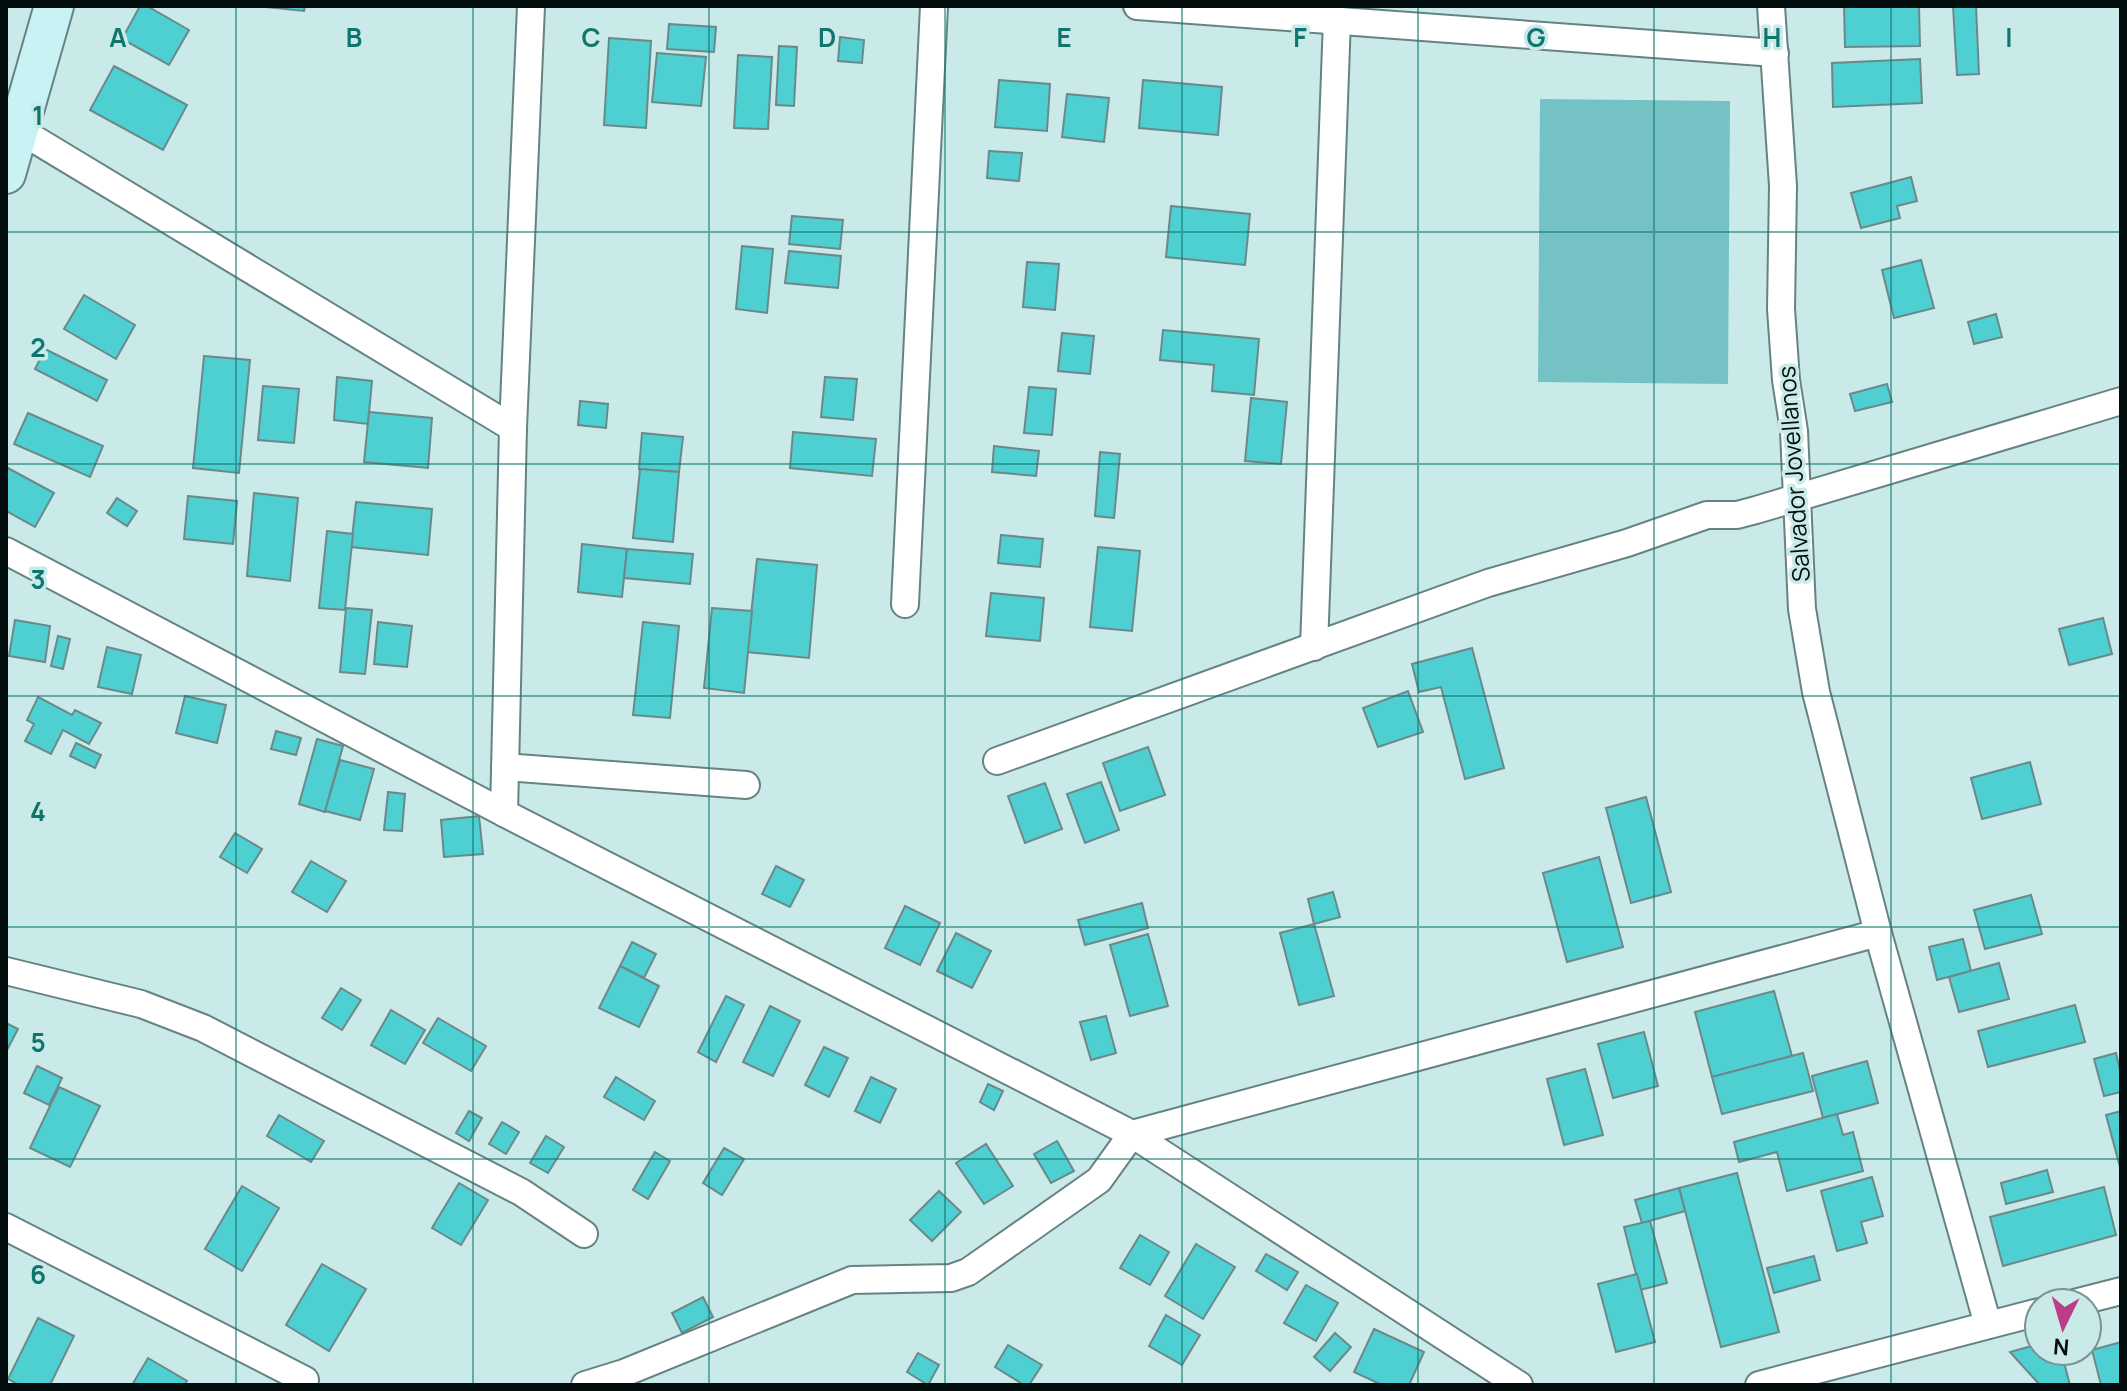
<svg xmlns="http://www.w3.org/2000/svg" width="2127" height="1391" viewBox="0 0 2127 1391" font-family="Manrope,sans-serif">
  <rect width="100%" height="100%" fill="#caeaea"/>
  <!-- green -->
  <path fill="#74c2c3" d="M1540,99L1730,101L1728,384L1538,382Z"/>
  <!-- building -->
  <g fill="#4ecfd2" stroke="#6c8989" stroke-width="2">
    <path d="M140,6H147L189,30L169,65L122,39Z"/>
    <path d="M256,6H305L304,11Z"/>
    <path d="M1844,6H1919L1920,46L1845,47Z"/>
    <path d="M1953,6H1976L1979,74L1957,75Z"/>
    <path d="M669,24L716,27L714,52L667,49Z"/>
    <path d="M840,37L864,40L862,63L838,61Z"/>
    <path d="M609,38L651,41L646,128L604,125Z"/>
    <path d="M779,46L797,47L794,106L776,105Z"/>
    <path d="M657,53L706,57L701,106L652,102Z"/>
    <path d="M738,55L772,57L768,129L734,128Z"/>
    <path d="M1920,59L1922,103L1833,107L1832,63Z"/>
    <path d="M114,66L187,105L163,150L90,110Z"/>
    <path d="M999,80L1050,84L1047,131L995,127Z"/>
    <path d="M1143,80L1222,87L1218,135L1139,128Z"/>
    <path d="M1067,94L1109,98L1104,142L1062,137Z"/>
    <path d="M989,151L1022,153L1019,181L987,178Z"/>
    <path d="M1911,177L1917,201L1897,206L1900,218L1861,228L1851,193Z"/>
    <path d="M1171,206L1250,214L1245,265L1166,257Z"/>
    <path d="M792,216L843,220L840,249L789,244Z"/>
    <path d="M742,246L773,249L767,313L736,309Z"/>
    <path d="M789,251L841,256L838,288L785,283Z"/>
    <path d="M1921,260L1934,308L1894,318L1882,270Z"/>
    <path d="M1027,262L1059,264L1055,310L1023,307Z"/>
    <path d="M84,295L135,325L116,359L64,329Z"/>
    <path d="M1996,314L2002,337L1974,344L1968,322Z"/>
    <path d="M1163,330L1259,339L1254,395L1212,391L1214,365L1160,360Z"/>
    <path d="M1062,333L1094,336L1090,374L1058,371Z"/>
    <path d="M45,349L107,380L97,401L35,369Z"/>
    <path d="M204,356L250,360L239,473L193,468Z"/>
    <path d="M337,377L372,381L368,424L334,420Z"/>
    <path d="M825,377L857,379L853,420L821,417Z"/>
    <path d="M1887,384L1892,402L1855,411L1850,394Z"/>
    <path d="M263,386L299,389L294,443L258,440Z"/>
    <path d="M1029,387L1056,389L1052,435L1024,433Z"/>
    <path d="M1251,398L1287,402L1281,464L1245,461Z"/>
    <path d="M580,401L608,404L606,428L578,425Z"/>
    <path d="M369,412L432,418L428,468L364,462Z"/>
    <path d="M28,413L103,446L90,477L14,444Z"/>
    <path d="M793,432L876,439L872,476L790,468Z"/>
    <path d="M642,433L683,437L679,472L639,469Z"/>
    <path d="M994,446L1039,451L1036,476L992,472Z"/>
    <path d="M1100,452L1120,454L1114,518L1095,516Z"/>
    <path d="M6,467L54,493L35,527L6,511Z"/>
    <path d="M640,469L679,472L673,542L633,538Z"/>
    <path d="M254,493L298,498L290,581L247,576Z"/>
    <path d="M188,496L237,501L233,544L184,539Z"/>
    <path d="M117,498L137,511L127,526L107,513Z"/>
    <path d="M356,502L432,509L428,555L351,547Z"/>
    <path d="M327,531L353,534L345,610L319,608Z"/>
    <path d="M1001,535L1043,539L1040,567L998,563Z"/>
    <path d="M582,544L627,549L622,597L578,592Z"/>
    <path d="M1098,547L1140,551L1132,631L1090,627Z"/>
    <path d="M627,549L693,554L690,584L624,578Z"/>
    <path d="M757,559L817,565L809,658L747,652Z"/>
    <path d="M991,593L1044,598L1040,641L986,636Z"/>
    <path d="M346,608L372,610L365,674L340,672Z"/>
    <path d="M712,608L752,611L744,693L704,688Z"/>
    <path d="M2103,618L2112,654L2069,665L2059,629Z"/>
    <path d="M15,620L50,626L45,662L9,656Z"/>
    <path d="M378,622L412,626L407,667L374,664Z"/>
    <path d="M643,622L679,626L670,718L633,715Z"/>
    <path d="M58,636L70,639L63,669L51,666Z"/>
    <path d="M107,647L141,655L132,694L98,687Z"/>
    <path d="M1472,648L1504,768L1465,779L1441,687L1419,692L1412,664Z"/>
    <path d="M1408,691L1423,732L1378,747L1363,708Z"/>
    <path d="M185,696L226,705L217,743L176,733Z"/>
    <path d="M38,697L72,715L75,710L101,723L89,744L63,730L51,754L25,741L34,724L27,720Z"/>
    <path d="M276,731L301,738L296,755L271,749Z"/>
    <path d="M317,739L343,746L325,812L299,804Z"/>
    <path d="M76,743L101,755L95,768L70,756Z"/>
    <path d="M1148,747L1165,795L1120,811L1103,763Z"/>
    <path d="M340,760L374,769L360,820L325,811Z"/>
    <path d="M2030,762L2041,804L1982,819L1971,778Z"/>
    <path d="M1101,782L1119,830L1085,843L1067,794Z"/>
    <path d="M1045,783L1062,829L1025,843L1008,796Z"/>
    <path d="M388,792L405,794L402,831L384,830Z"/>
    <path d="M1646,797L1671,892L1631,903L1606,808Z"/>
    <path d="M479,816L483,854L444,857L441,820Z"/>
    <path d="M235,833L262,849L247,873L220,857Z"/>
    <path d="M1599,857L1623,947L1567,962L1543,873Z"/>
    <path d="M311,861L346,881L327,912L292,892Z"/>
    <path d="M776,866L804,880L790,907L762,894Z"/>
    <path d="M1333,892L1340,917L1314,924L1308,899Z"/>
    <path d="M2031,895L2042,934L1985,949L1974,910Z"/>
    <path d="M1142,903L1148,928L1085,945L1078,920Z"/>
    <path d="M905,906L940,923L920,965L885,948Z"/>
    <path d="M1314,924L1334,996L1299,1005L1280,933Z"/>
    <path d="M956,933L991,951L972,988L937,971Z"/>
    <path d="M1148,934L1168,1006L1130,1016L1110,945Z"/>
    <path d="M1963,939L1971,971L1937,980L1929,947Z"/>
    <path d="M632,942L656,954L644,978L620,966Z"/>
    <path d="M1999,963L2009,999L1959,1012L1949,977Z"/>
    <path d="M620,966L659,986L639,1027L599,1008Z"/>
    <path d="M341,988L361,1000L342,1030L322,1018Z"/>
    <path d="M1774,991L1792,1056L1712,1077L1695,1012Z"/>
    <path d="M726,996L744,1005L716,1062L698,1052Z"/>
    <path d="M2075,1005L2085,1042L1988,1067L1978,1031Z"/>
    <path d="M770,1006L800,1021L773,1076L743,1062Z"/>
    <path d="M391,1010L425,1030L405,1064L371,1045Z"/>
    <path d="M1106,1016L1116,1053L1091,1060L1080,1022Z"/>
    <path d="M438,1018L486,1046L471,1071L423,1043Z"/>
    <path d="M6,1023L18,1029L6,1052Z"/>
    <path d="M1644,1032L1658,1086L1613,1098L1598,1044Z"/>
    <path d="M824,1047L848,1058L829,1097L805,1085Z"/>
    <path d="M1803,1053L1813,1091L1722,1114L1712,1077Z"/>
    <path d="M2116,1053L2121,1074V1092L2104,1096L2094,1059Z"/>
    <path d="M1867,1061L1878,1103L1823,1118L1812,1076Z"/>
    <path d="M37,1066L62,1078L49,1105L24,1093Z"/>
    <path d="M1585,1069L1603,1135L1564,1145L1547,1079Z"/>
    <path d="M616,1077L655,1101L644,1120L604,1097Z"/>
    <path d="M871,1077L896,1089L880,1123L855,1111Z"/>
    <path d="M988,1084L1003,1091L994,1110L980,1102Z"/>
    <path d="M59,1087L100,1106L70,1167L30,1148Z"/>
    <path d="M469,1111L482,1118L469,1141L456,1133Z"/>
    <path d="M2121,1111V1171L2106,1115Z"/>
    <path d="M1837,1114L1843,1135L1853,1132L1863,1171L1787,1191L1777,1152L1739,1162L1734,1142Z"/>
    <path d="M279,1115L324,1141L311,1162L267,1136Z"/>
    <path d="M502,1122L519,1132L506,1154L489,1144Z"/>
    <path d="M546,1136L564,1147L548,1173L530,1163Z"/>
    <path d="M1057,1141L1074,1171L1051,1183L1034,1154Z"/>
    <path d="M986,1144L1013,1186L984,1204L956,1163Z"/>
    <path d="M724,1148L744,1159L722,1195L703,1183Z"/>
    <path d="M655,1152L670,1161L648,1199L633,1190Z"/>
    <path d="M2047,1170L2053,1192L2006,1204L2001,1183Z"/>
    <path d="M1737,1173L1779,1332L1721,1347L1679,1188Z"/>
    <path d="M1872,1177L1883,1216L1861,1222L1867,1243L1837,1251L1821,1191Z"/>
    <path d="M459,1183L488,1200L461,1245L432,1228Z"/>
    <path d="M242,1186L279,1208L242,1271L205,1249Z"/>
    <path d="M2104,1187L2116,1235L2003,1266L1990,1217Z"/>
    <path d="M1679,1188L1685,1211L1642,1223L1635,1200Z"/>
    <path d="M939,1191L961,1212L932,1241L910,1220Z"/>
    <path d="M1650,1221L1667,1283L1640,1290L1624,1227Z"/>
    <path d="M1140,1235L1169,1252L1150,1285L1120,1268Z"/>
    <path d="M1196,1244L1235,1267L1203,1319L1165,1296Z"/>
    <path d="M1266,1254L1298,1272L1287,1290L1256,1271Z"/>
    <path d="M1814,1256L1820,1280L1774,1293L1767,1268Z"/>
    <path d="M322,1264L366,1289L329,1351L286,1325Z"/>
    <path d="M1637,1274L1655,1342L1616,1352L1598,1284Z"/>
    <path d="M1306,1285L1338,1303L1316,1341L1284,1323Z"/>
    <path d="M703,1297L713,1317L682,1333L672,1313Z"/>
    <path d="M1166,1315L1200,1335L1182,1365L1149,1346Z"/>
    <path d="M38,1318L74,1336L50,1385H19L8,1379Z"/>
    <path d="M1374,1329L1424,1352L1409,1385H1382L1354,1372Z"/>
    <path d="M1335,1333L1351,1347L1330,1371L1314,1357Z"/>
    <path d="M2121,1342V1385H2101L2092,1350Z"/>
    <path d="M2039,1344V1351H2061L2070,1385H2040L2010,1352Z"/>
    <path d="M1008,1345L1042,1365L1029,1385H1024L995,1367Z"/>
    <path d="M918,1353L939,1365L928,1385L907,1372Z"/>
    <path d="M148,1358L187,1381L185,1385H132Z"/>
  </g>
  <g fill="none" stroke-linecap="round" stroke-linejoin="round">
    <!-- street casing -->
    <g stroke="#668384" stroke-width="30">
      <g id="street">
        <path d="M1137,6L1775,53"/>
        <path d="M1771,6L1783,186L1781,309L1786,380L1794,431L1802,609L1816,692L1878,933L1988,1325"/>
        <path d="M6,122L513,428"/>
        <path d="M6,551L504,813L1132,1134L1519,1385"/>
        <path d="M905,604L934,6"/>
        <path d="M1314,647L1337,19"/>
        <path d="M997,761L1488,583L1627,543L1707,515H1737L1756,510L2121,401"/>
        <path d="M505,767L746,785"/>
        <path d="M504,813L513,428L531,6"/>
        <path d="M6,971L141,1004L203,1028L521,1192L584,1234"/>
        <path d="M6,1227L305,1380"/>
        <path d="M2074,1303L2121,1291"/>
        <path d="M585,1385L624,1373L852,1280L951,1278L968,1272L1099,1180L1132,1134L1878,933"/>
        <path d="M1759,1385L2039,1312"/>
      </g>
    </g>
    <!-- secondary casing -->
    <g stroke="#668384" stroke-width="42">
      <path id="secondary" d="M6,174L54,6"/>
    </g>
    <!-- street -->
    <use href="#street" stroke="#fff" stroke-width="26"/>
    <!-- secondary -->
    <use href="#secondary" stroke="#c8f2f3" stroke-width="38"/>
  </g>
  <!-- grid -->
  <path fill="none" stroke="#0f766e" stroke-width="2" stroke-opacity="0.55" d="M236,6V1385M473,6V1385M709,6V1385M945,6V1385M1182,6V1385M1418,6V1385M1654,6V1385M1891,6V1385M6,232H2121M6,464H2121M6,696H2121M6,927H2121M6,1159H2121"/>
  <g text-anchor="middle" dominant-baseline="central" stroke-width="7" stroke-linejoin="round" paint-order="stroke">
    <!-- street labels -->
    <g font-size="24" fill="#040e0e" stroke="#caeaea">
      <text transform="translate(1793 474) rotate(-94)">Salvador Jovellanos</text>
    </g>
  </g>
  <g font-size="26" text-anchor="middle" font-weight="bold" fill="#0f766e" stroke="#caeaea" stroke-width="7" stroke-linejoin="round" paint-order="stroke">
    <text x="118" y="47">A</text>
    <text x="354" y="47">B</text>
    <text x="591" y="47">C</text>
    <text x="827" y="47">D</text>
    <text x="1064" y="47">E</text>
    <text x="1300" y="47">F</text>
    <text x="1536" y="47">G</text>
    <text x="1772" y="47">H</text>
    <text x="2009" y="47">I</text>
    <text x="38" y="125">1</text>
    <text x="38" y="357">2</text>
    <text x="38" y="589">3</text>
    <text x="38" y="821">4</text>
    <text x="38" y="1052">5</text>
    <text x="38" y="1284">6</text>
  </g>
  <!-- border -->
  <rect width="2127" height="1391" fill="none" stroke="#040e0e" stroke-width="16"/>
  <!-- north arrow -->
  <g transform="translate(2063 1327) rotate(185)"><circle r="38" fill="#caeaea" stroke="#7b9292" stroke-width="2"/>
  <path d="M0-6L14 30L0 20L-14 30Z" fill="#bb3c88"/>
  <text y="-12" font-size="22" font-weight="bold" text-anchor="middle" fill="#040e0e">N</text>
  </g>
</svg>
